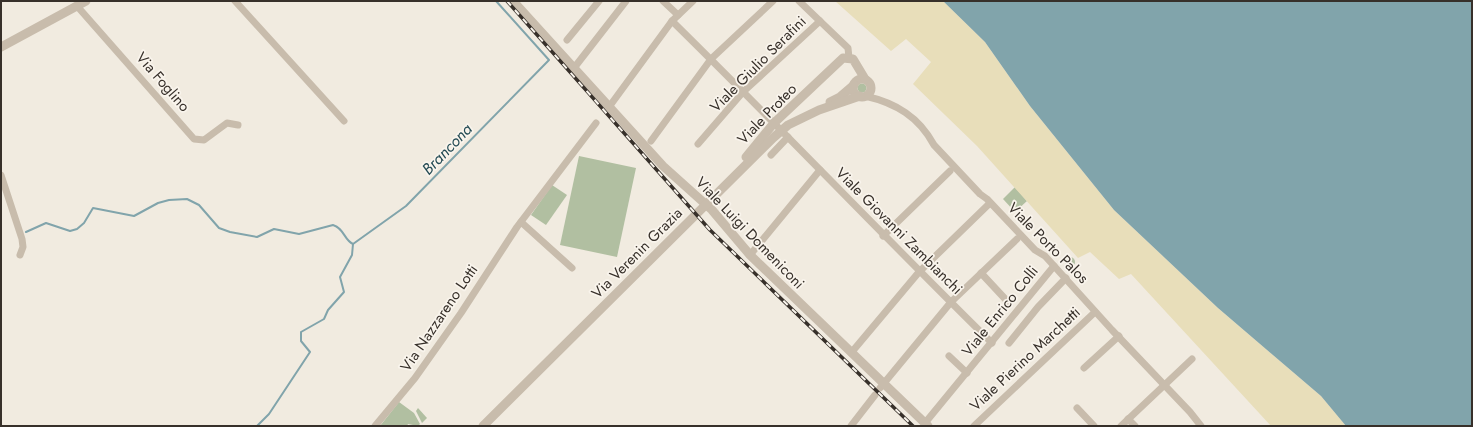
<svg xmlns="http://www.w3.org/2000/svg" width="1473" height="427" viewBox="0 0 1473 427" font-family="Jost,sans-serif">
  <rect width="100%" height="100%" fill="#f1ebe0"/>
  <!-- green -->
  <g fill="#b1bfa1">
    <circle cx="862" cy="88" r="4.5"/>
    <path d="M579,156L636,168L617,257L560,245Z"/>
    <path d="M552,185L567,195L546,225L531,215Z"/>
    <path d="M1015,187L1027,201L1015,212L1003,199Z"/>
    <circle cx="1070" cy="262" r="5"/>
    <path d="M399,402L414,413L420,424L418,426L408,424L407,426H380Z"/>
    <path d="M418,408L427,418L422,423L416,411Z"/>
  </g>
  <!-- sand -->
  <path fill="#e8deba" d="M835,1H943L985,42L1030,106L1114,210L1218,308L1321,396L1346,426H1271L1131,274L1119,279L1090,252L1078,258L977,146L913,84L931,62L906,39L891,51Z"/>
  <!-- water -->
  <path fill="#81a4ab" d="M943,1H1472V426H1346L1321,396L1218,308L1114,210L1030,106L985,42Z"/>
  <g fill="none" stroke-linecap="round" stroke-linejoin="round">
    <!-- stream -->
    <g stroke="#81a4ab" stroke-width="2">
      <path d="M26,232L46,223L70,231L77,229L84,223L93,208L134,216L158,203L169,200L187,199L199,205L219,228L230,232L257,237L274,229L299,234L333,225C344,228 344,240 353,244"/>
      <path d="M353,244L406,206L549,60L496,1"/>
      <path d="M257,426L269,414L310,352L301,341V332L324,319L328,310L344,292L340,277L352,255L353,244"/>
    </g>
    <!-- minor -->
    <g stroke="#c8bcac" stroke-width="7">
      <path d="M235,1L344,121"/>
      <path d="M663,1L678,15"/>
      <path d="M799,1L848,48L849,58"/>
      <path d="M77,6L194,139L204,140L227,123L238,125"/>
      <path d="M672,21C780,127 884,237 992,343"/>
      <path d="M567,40L599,1"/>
      <path d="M574,68L626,1"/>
      <path d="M865,96C896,103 919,117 934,145L980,194L987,199L1035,250L1045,256L1112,330L1190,412L1201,426"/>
      <path d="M609,107L672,21L693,1"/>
      <path d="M651,141L711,59L773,1"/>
      <path d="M698,144L743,92L820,21"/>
      <path d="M771,155L788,137"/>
      <path d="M1,175L22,239L23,247L20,255"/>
      <path d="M521,222L572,268"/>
      <path d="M883,236L950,171"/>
      <path d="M750,255L820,170"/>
      <path d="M981,273L1008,302"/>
      <path d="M1009,343L1038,307L1066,278"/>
      <path d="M851,353L919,272L990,203"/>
      <path d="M949,356L967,373"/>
      <path d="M1084,368L1119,336"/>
      <path d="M880,388L951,302L1017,239"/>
      <path d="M1077,408L1094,426"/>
      <path d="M1128,419L1135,426"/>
      <path d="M925,423L1054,266"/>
      <path d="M375,426L415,378L461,313L517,227L596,123"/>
      <path d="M851,426L875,395"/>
      <path d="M974,426L1095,312"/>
      <path d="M1121,426L1192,359"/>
    </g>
    <!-- tertiary -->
    <g stroke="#c8bcac" stroke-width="9">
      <path d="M513,1L663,166L712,210L750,255L928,426"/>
      <path d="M1,47L86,1"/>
      <circle cx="862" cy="88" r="9"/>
      <path d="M830,102L840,97L854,85"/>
      <path d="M746,157L774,123L843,58L853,59L865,79"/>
      <path d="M483,426L773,138L788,125L819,110L860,96"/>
    </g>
    <!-- rail casing -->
    <g stroke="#37302a" stroke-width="3.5">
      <path id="rail" d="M507,1L710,230L913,426"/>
    </g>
    <!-- rail -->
    <use href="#rail" stroke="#f9f4ec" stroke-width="2" stroke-dasharray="6" stroke-linecap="butt"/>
  </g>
  <g text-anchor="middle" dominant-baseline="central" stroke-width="3.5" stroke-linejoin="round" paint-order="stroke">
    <!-- street labels -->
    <g font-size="15" fill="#37302a" stroke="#f9f4ec">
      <text transform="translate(758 64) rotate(-45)">Viale Giulio Serafini</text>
      <text transform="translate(163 82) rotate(49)">Via Foglino</text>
      <text transform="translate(767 114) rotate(-46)">Viale Proteo</text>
      <text transform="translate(899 231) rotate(45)">Viale Giovanni Zambianchi</text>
      <text transform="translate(750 233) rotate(46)">Viale Luigi Domeniconi</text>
      <text transform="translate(1048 243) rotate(45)">Viale Porto Palos</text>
      <text transform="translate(637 253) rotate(-45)">Via Verenin Grazia</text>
      <text transform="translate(1000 311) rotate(-51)">Viale Enrico Colli</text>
      <text transform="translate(439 318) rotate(-56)">Via Nazzareno Lotti</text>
      <text transform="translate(1025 359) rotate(-43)">Viale Pierino Marchetti</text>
    </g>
    <!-- water labels -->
    <g font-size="16" font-style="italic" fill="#244b54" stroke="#f9f4ec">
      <text transform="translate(447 149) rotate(-46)">Brancona</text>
    </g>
  </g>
  <!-- border -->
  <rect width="1473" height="427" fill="none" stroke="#37302a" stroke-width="4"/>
</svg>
